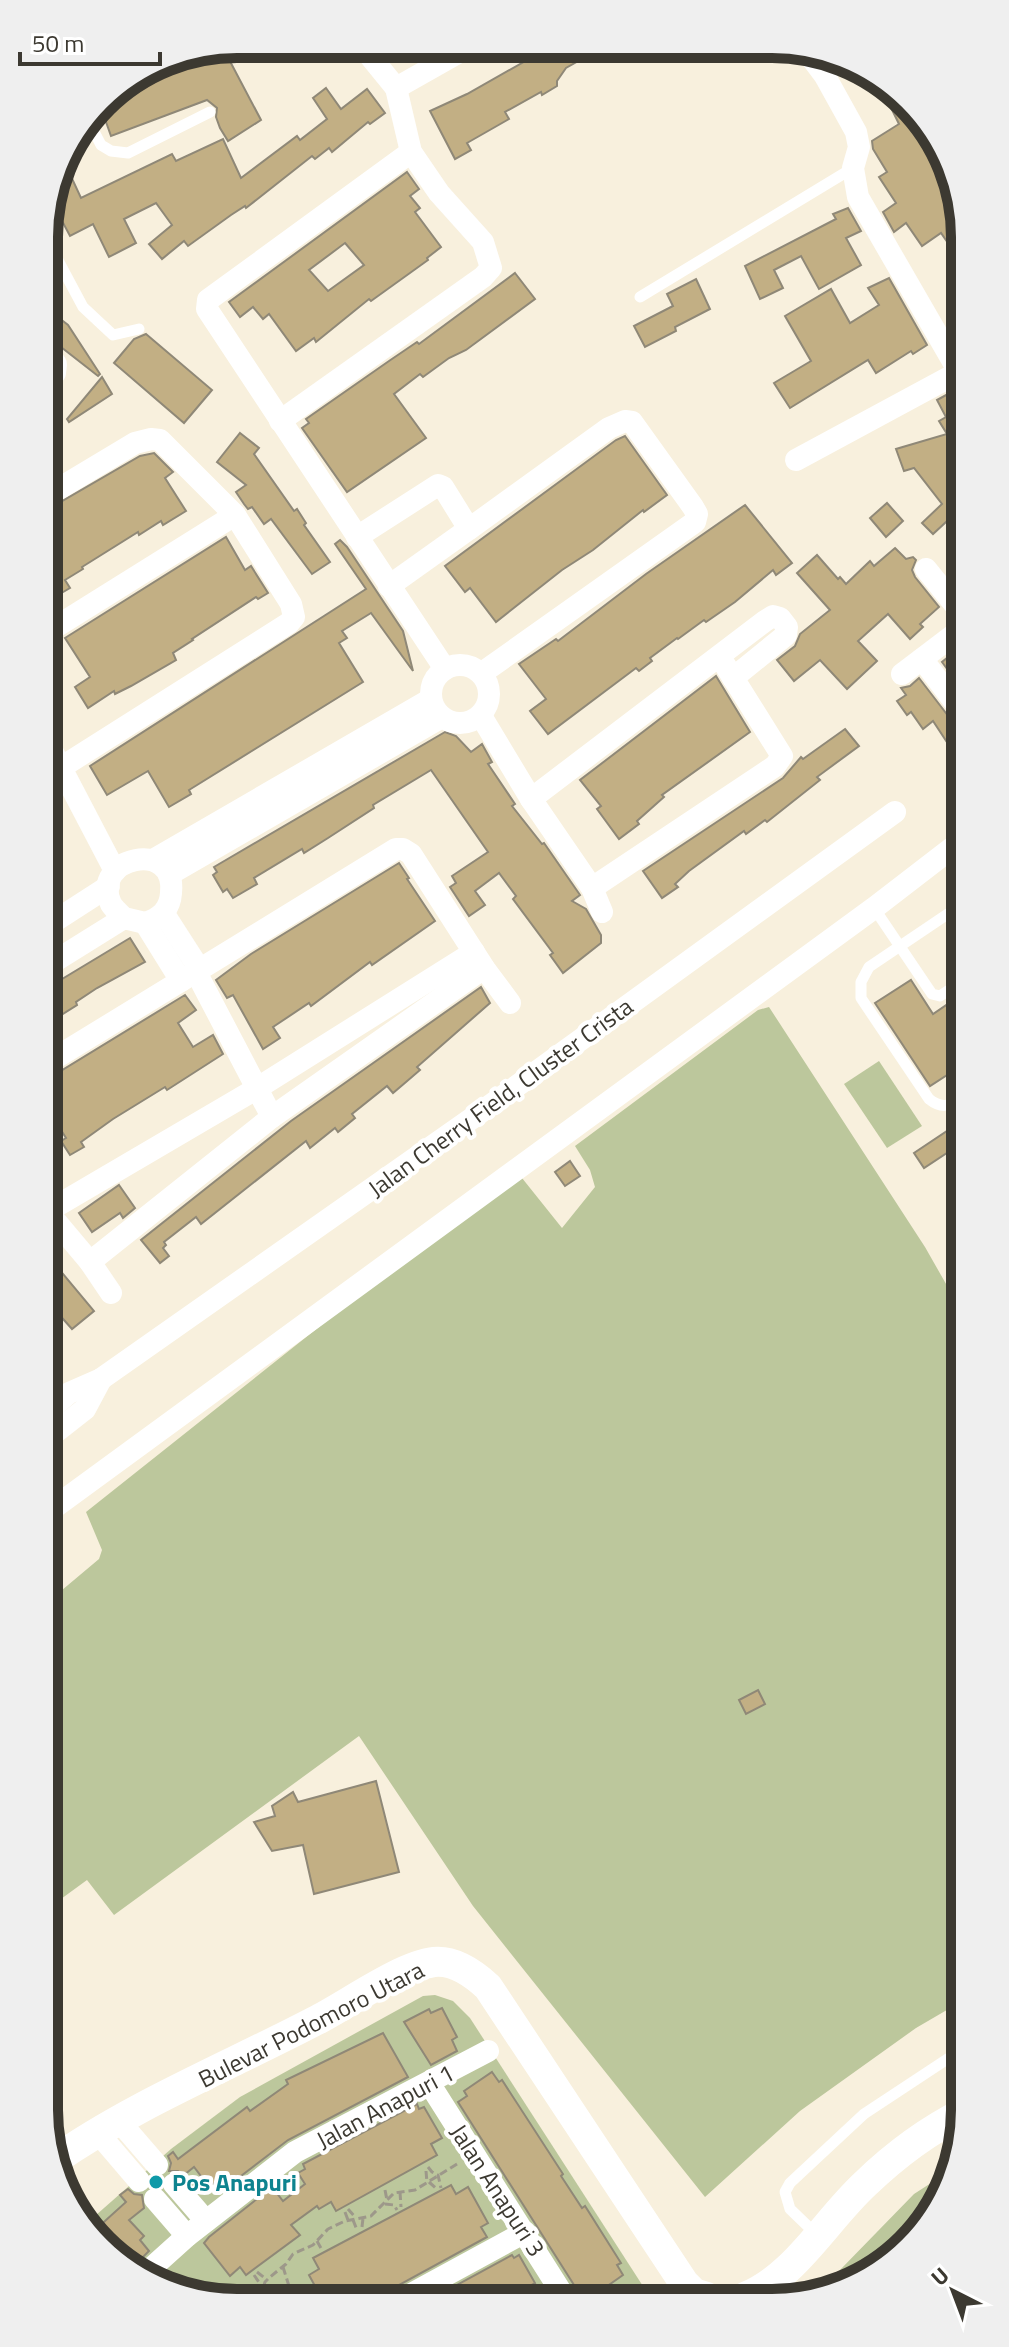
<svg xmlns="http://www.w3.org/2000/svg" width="1009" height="2347" viewBox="0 0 1009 2347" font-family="'Titillium Web',sans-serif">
  <rect width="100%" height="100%" fill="#f8f0dd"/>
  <!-- green -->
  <g fill="#bcc79c">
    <path d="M769,1007L925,1247L962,1312L964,2000L916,2028L800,2111L705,2197L473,1906L359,1736L114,1915L87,1880L50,1907L49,1601L99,1559L102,1550L86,1512L344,1307L522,1178L562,1228L595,1187L590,1170L575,1146L758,1010Z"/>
    <path d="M879,1061L922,1126L887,1148L844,1084Z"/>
    <path d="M435,1995L453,2001L470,2018L650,2297L199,2299L101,2247L87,2223L171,2149L240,2097L423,1996Z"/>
    <path d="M945,2174C939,2191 935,2212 925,2227C908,2254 842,2296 810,2297L839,2271L914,2194Z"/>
  </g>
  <!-- building -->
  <g fill="#c2af84" stroke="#8f8877" stroke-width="2" fill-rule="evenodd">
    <path d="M552,46H605L566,68L557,81V86L542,95L541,92L505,112L509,119L467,143L471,150L455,159L430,111L467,94Z"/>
    <path d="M223,48L261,120L228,141L220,128L216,117L217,108L207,100L111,136L100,105L109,92L163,58Z"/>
    <path d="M880,85L908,100L924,127L922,129L959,189V259L941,233L922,246L906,223L894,232L883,212L896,203L879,177L887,172L873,149L872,141L899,124Z"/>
    <path d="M326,88L341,109L367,89L385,113L370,124L368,122L332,152L329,148L315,159L312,156L246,208L245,206L231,215L188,246L184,241L162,259L149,244L172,225L156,203L124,219L136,243L109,257L93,224L70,236L51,200L62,157L81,198L172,154L176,161L223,139L241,178L297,136L300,140L327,119L313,98Z"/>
    <path d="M407,172L419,189L410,196L420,208L415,212L441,247L427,258L428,260L371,301L369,299L316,342L314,338L296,351L269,314L263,319L253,307L240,317L229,302ZM345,243L364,265L328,291L309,270Z"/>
    <path d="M848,208L861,231L846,238L861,265L819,289L801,256L774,270L783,288L760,299L745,266L836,219L833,214Z"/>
    <path d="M515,273L535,299L466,350L449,358L423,377L420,374L394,394L426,438L347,492L302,428L309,423L306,419L389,361L417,342L419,344Z"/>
    <path d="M889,278L927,345L913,354L911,351L876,373L868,360L790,408L774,383L811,361L785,316L831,289L850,323L879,305L868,288Z"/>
    <path d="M696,279L710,309L675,327L676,331L645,347L634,326L673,306L667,294Z"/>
    <path d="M45,307L68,325L100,374L98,376L61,347L52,336L45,334Z"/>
    <path d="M146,334L212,390L184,423L114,363L134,339Z"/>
    <path d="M102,377L112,394L69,422L67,419Z"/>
    <path d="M959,388L960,509L933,534L922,523L942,504L914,468L904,471L896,449L947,434L939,421L946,417L937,400Z"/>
    <path d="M240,433L259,448L254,454L294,511L297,509L306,523L304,525L330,562L312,574L271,519L264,524L252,507L248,509L244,504L236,492L246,485L217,462Z"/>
    <path d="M625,436L667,495L644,512L643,510L593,550L562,570L496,622L470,588L465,592L445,566L616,440Z"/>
    <path d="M154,453L173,472L165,478L186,511L163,525L161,521L139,535L138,532L82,567L83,569L65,580L70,588L46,602L45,511L140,456Z"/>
    <path d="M887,503L903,521L886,537L870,518Z"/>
    <path d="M745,505L792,563L776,575L773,570L735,602L706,622L704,620L678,639L677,638L650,658L652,661L639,671L636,668L548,734L530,711L546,699L519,664L556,639L558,641L646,574Z"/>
    <path d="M226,537L245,570L251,566L268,593L258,599L256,597L192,639L193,640L173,653L176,660L131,686L115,694L114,691L88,708L75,687L90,677L65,638Z"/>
    <path d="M340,540L347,547L403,631L413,671L371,613L342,631L347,638L339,643L363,682L189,790L191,794L169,807L148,771L107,795L90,766L366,589L335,544Z"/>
    <path d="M895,548L906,559L913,557L916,560L912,570L915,577L939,607L920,624L923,627L910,639L888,614L858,641L877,661L847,689L820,660L794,681L777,660L795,646L800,634L830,610L797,573L817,555L838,579L840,577L846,584L870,561L874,566Z"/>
    <path d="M958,649L960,677L956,681L942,662Z"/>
    <path d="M716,676L750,732L662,795L664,797L637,821L639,824L619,839L597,809L601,806L580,780Z"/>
    <path d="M919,678L949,717L960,723V762L933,721L923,729L911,712L907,715L897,701L906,695L901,688L910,686Z"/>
    <path d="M845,729L859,746L817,777L820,780L767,822L765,820L746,834L744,831L689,871L675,884L678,887L662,898L643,871L783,778L801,757L803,759Z"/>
    <path d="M445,732L456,736L471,752L482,744L492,762L488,764L515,804L512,806L542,844L544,843L580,895L572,901L586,909L601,935V943L563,973L550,955L553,953L513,899L516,896L499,873L475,891L485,905L469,916L450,887L456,883L452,876L488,852L431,770L373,805L374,808L328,838L304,853L302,849L254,878L257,884L233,898L227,889L223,892L213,875L217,872L214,867Z"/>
    <path d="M399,863L409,878L407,879L435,921L372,965L370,962L311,1006L309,1003L273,1027L280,1038L263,1049L233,995L227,998L216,980L251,954Z"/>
    <path d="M130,938L145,962L97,988L76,1002L77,1005L47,1024V985L60,977L62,979Z"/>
    <path d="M911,980L933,1014L961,995V1066L930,1086L875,1003Z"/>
    <path d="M481,987L490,1003L417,1067L420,1070L406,1082L393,1093L387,1086L352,1114L355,1118L338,1132L335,1128L310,1148L306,1141L201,1224L196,1217L164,1242L166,1245L163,1248L169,1256L160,1263L141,1240L291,1121Z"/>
    <path d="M185,995L196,1010L178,1023L193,1047L213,1035L223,1054L167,1090L165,1087L113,1119L81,1142L84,1147L70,1155L61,1141L66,1138L47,1108V1077L54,1075Z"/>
    <path d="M953,1127L962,1143L924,1168L914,1153Z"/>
    <path d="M570,1161L580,1176L565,1186L555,1172Z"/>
    <path d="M119,1185L135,1208L123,1218L120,1213L92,1232L79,1213Z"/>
    <path d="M48,1256L94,1311L72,1329L48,1302Z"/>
    <path d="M758,1690L765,1704L746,1714L739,1700Z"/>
    <path d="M376,1781L399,1872L314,1894L303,1845L272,1851L254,1822L275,1816L272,1806L293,1792L298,1802Z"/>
    <path d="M442,2008L457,2037L452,2040L457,2051L431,2065L404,2022L429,2009L431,2013Z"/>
    <path d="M383,2033L408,2077L288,2140L220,2192L211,2181L207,2184L194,2167L184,2175L178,2171H169L171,2163L168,2156L173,2152L178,2159L247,2107L250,2111L288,2084L286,2080Z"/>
    <path d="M492,2072L499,2082L502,2080L563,2174L561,2176L582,2208L585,2206L621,2263L617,2265L623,2275L596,2294L593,2289L581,2296L458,2102L467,2096L464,2091Z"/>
    <path d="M417,2104L419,2109L424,2107L442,2138L431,2144L437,2155L336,2211L331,2202L319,2209L317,2206L291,2225L300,2235L246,2275L240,2267L230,2276L204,2243L209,2237L272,2187L283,2201L305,2184L298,2173L305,2169L303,2164Z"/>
    <path d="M451,2185L456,2194L468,2187L488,2223L481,2227L487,2237L397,2286L392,2291L390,2299H322L309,2275L319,2269L313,2258Z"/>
    <path d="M128,2189L134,2194L142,2195L144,2208L129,2220L144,2236L140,2240L149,2251L135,2265L101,2247L94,2236L96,2234L94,2231L126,2202L120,2195Z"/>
    <path d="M512,2255L514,2258L519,2255L535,2283L508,2298H433Z"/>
  </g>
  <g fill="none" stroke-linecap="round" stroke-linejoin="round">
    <!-- path -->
    <g stroke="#9d988a" stroke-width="3" stroke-dasharray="8 4" stroke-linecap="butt">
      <path d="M428,2167L432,2172L438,2175L441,2188"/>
      <path d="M426,2171L427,2183"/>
      <path d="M429,2182L437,2189"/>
      <path d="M385,2190L387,2200"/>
      <path d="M400,2192L401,2207"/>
      <path d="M385,2204L394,2205L397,2210"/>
      <path d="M348,2209L356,2218"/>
      <path d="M345,2212L348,2220"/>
      <path d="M353,2220L357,2230"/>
      <path d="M362,2227L363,2218"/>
      <path d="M317,2241L322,2250"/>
      <path d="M283,2267L289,2286"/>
      <path d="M257,2272L266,2279"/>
      <path d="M254,2275L263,2288"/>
      <path d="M205,2289L219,2299"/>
      <path d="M260,2297L265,2282L270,2277L286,2264L293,2254L313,2245L328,2229L345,2221L371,2216L394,2193L415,2190L457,2164"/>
      <path d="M233,2299L254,2295L263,2299"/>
      <path d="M281,2299V2291L289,2286L297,2290L298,2299"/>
    </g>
    <!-- lane -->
    <g stroke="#fff" stroke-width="11">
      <path d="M88,120L101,145L111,151L128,153L210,112"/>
      <path d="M44,234L83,307L113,335L139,329"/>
      <path d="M640,297L853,168"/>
      <path d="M961,905L869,967L861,982V998L929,1099C940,1108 949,1107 961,1099"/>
      <path d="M874,908L932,994L940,996L961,982"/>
      <path d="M817,2235L790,2209L785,2192L790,2183L864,2114L964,2048"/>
    </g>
    <!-- street -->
    <g stroke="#fff" stroke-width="22">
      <path d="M361,45L396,88L472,45"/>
      <path d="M804,48L825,76L856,132L859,147L853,168L858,197L959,372"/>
      <path d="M411,152L208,300L207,309L445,669"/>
      <path d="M45,348L56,364L55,373L45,388"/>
      <path d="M280,421L483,277L491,268L483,242L439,193L411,152L396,88"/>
      <path d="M796,460L959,372"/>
      <path d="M45,497L135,443L151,439L160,440L235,515L291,604L294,617L289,623L46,777"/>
      <path d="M357,537L438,485L443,487L469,529L609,428L625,421L632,422L693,507L697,514L695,522L482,673"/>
      <path d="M926,569L960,611"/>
      <path d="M389,586L469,529"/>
      <path d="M46,633L235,515"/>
      <path d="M922,659L960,709"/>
      <circle cx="460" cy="694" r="29"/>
      <path d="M902,674L960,630"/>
      <path d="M481,716L531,799L592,888L602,912"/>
      <path d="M46,739L115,871"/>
      <path d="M531,799L765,621L773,616L780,618L787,627L786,635L733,678"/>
      <path d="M153,860L431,699"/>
      <path d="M170,874L442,717"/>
      <path d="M592,888L775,766L782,756L725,665"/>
      <path d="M164,914L200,970"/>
      <path d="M145,923L181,981"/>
      <path d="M47,926L109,886"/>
      <path d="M47,966L124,918L145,923C160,918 170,910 171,893C177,838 89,857 111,904C114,909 120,914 124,918"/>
      <path d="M196,972L272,1117"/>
      <path d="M47,1063L396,849H403L411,854L484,968L510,1003"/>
      <path d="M48,1211L256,1089L474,952"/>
      <path d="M48,1212L90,1262L111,1293"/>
      <path d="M90,1262L272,1117L484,968"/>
      <path d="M48,1411L69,1393L101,1379L481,1112L895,812"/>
      <path d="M48,1438L85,1409L101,1379"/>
      <path d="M48,1512L874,908L961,841"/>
      <path d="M429,2083L565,2298"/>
      <path d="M119,2121L157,2165"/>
      <path d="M98,2133L139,2181"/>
      <path d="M174,2184L206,2221"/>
      <path d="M155,2199L187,2236"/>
      <path d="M147,2272L187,2236L295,2152L488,2051"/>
      <path d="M404,2298L525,2232"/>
    </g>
    <!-- secondary -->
    <g stroke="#fff" stroke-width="30">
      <path d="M52,2162C131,2106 229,2066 315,2021C347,2005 400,1966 434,1962C454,1960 474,1974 488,1987L684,2283L694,2293L707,2297"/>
      <path d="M745,2297C795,2277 826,2220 865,2184C894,2156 929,2130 965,2112"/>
    </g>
  </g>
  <!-- markers -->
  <circle fill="#0f9aa8" stroke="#fff" stroke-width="3" cx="156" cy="2182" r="8"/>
  <g text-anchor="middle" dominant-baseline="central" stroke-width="8" stroke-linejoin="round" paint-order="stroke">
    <!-- street labels -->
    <g font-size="24" fill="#3c3931" stroke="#fff">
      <text transform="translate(500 1097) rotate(-36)">Jalan Cherry Field, Cluster Crista</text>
      <text transform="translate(311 2024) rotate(-27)">Bulevar Podomoro Utara</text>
      <text transform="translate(385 2106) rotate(-28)">Jalan Anapuri 1</text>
      <text transform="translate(498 2190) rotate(57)">Jalan Anapuri 3</text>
    </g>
    <!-- culture labels -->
    <g font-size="24" font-weight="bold" fill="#0d838f" stroke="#fff" text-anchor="start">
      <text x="172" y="2182">Pos Anapuri</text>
    </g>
  </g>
  <!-- crop -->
  <path d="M0 0H1009V2347H0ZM237 58H772A179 179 0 0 1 951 237V2110A179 179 0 0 1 772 2289H237A179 179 0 0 1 58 2110V237A179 179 0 0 1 237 58Z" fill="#efefef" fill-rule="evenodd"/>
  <path fill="none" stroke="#3c3931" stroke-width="10" d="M237 58H772A179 179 0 0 1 951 237V2110A179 179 0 0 1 772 2289H237A179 179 0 0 1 58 2110V237A179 179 0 0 1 237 58Z"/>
  <!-- north arrow -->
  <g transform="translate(953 2291) rotate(318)" stroke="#ffffff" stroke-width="6" paint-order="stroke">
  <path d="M0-6L14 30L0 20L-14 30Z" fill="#3c3931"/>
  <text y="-12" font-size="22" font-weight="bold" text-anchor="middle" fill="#3c3931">U</text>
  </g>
  <!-- scale -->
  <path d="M20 52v12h140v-12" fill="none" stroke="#3c3931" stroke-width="4"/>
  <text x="32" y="52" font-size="24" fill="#3c3931" stroke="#ffffff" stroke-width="6" paint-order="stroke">50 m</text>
</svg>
